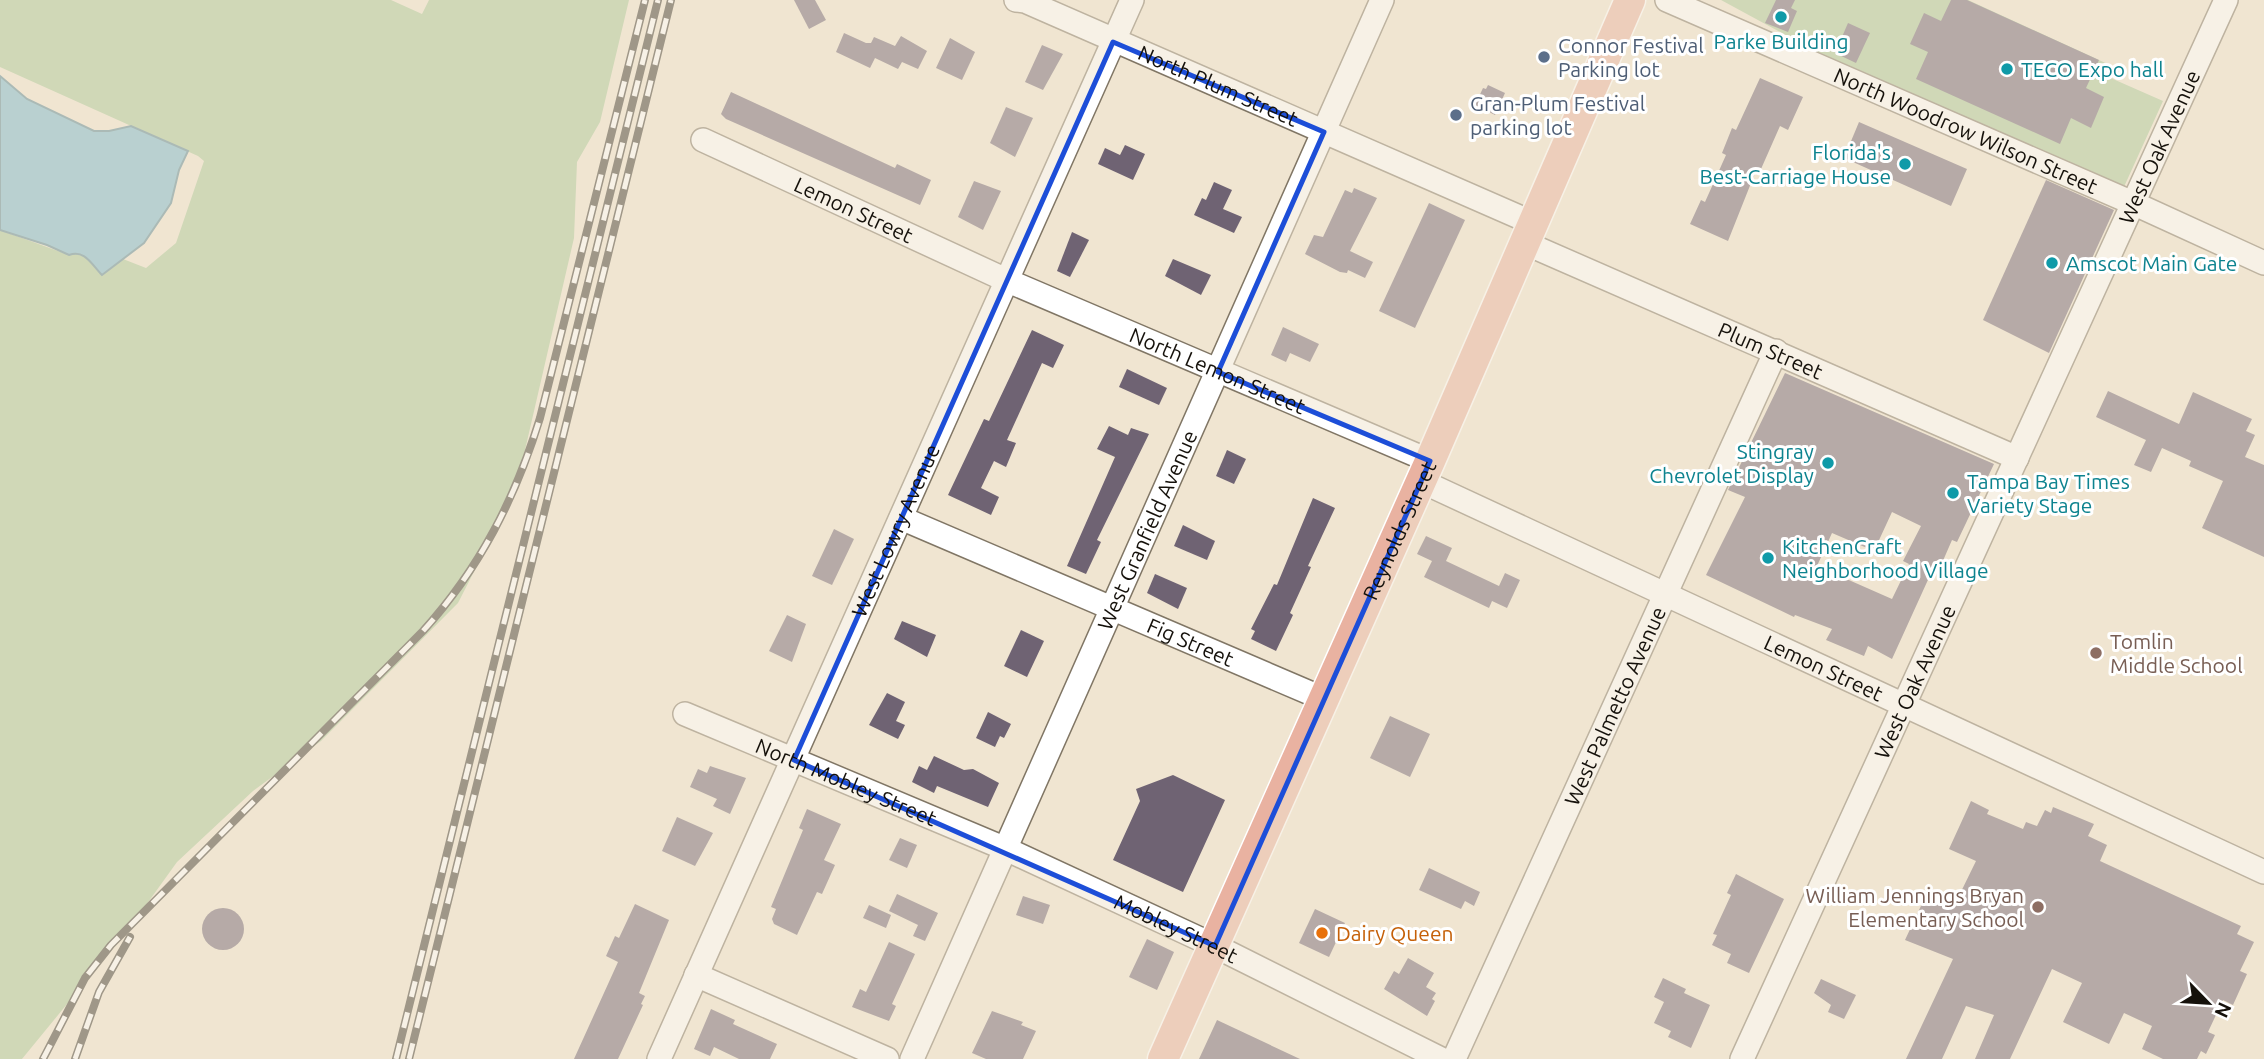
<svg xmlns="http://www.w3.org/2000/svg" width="2264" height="1059" viewBox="0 0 2264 1059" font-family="Ubuntu,sans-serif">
  <rect width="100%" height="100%" fill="#f0e5d1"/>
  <!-- green -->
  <g fill="#a8c798">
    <path d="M0,0H391L422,14L429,0H629L600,122L577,162L574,238L516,489L458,603L321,741L253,791L177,862L131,926L22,1059H0V230L69,255C85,249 92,265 102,275L123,259L146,268L176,243L204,161L198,156L0,67Z"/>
    <path d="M1721,0H1968L2112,66L2110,75L2113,79L2163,101L2123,189L1843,66Z"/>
  </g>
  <!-- water -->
  <path fill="#75b7ce" stroke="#588594" stroke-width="2" d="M0,76L27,99L94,131H109L131,126L188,151L179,170L171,203L144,243L102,275C92,265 85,249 69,255L47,245L0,230Z"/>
  <!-- building -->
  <g fill="#6f6373" fill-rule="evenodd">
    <path d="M794,0H815L826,20L809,29Z"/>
    <path d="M1776,0H1795L1791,8L1797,11L1788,32L1765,23Z"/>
    <path d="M1951,0H1967L2099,60L2086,88L2104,97L2091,128L2071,118L2060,144L1916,79L1928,52L1910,44L1924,13L1941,21Z"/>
    <path d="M1848,23L1870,33L1856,63L1835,53Z"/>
    <path d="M844,33L866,43H871L874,37L895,46L901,36L927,51L918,69L902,62L898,69L875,58L870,68L836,52Z"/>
    <path d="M950,38L975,52L962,80L936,68Z"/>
    <path d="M1042,45L1063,54L1043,90L1025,82Z"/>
    <path d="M1760,78L1803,97L1788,130L1780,126L1761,169L1757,168L1728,241L1690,224L1701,200L1705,202L1726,155L1722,153L1732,128L1736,130Z"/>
    <path d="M1488,85L1505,93L1495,115L1475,105L1483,88L1486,89Z"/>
    <path d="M731,92L895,168L897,164L931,180L920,205L726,119L721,114Z"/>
    <path d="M1006,107L1033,118L1015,157L990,143Z"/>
    <path d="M1859,122L1967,169L1951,206L1844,158Z"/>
    <path d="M1125,145L1145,154L1133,180L1098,164L1105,148L1120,155Z"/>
    <path d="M2046,180L2114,210L2049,353L1983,320Z"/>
    <path d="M974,181L1001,191L983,230L958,217Z"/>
    <path d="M1214,182L1232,190L1223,209L1242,217L1234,233L1194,215L1202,198L1206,200Z"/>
    <path d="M1354,188L1377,198L1350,251L1373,262L1365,278L1348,270L1347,273L1340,272L1305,254L1314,235L1323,237L1345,190L1352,193Z"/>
    <path d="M1429,203L1465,220L1415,328L1379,311Z"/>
    <path d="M1072,232L1089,240L1070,277L1057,271Z"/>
    <path d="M1173,259L1211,275L1201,295L1165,276Z"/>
    <path d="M1283,327L1319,344L1310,362L1290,353L1286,362L1271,355Z"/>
    <path d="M1032,330L1064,345L1053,368L1042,363L1007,440L1016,443L1006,467L994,461L981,488L999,497L991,515L948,495L984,419L989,421Z"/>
    <path d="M1127,369L1167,388L1159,405L1119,387Z"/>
    <path d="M1785,373L1994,464L1957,542L1952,540L1942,563L1937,560L1892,659L1868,646L1864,656L1826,640L1832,629L1795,615L1794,617L1706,575L1745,497L1728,490ZM1892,512L1921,526L1903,561L1909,564L1892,599L1817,566L1832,533L1874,551Z"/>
    <path d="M2108,391L2179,424L2193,392L2252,419L2246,431L2255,435L2245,457L2264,465V557L2202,528L2223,481L2189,466L2191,461L2162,448L2151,472L2134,465L2146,440L2096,417Z"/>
    <path d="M1109,426L1128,435L1131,428L1149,434L1097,540L1101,542L1086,574L1067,566L1115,457L1097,449Z"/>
    <path d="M1227,450L1246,459L1234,484L1216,476Z"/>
    <path d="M1313,498L1335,508L1308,566L1311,567L1290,613L1293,615L1276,651L1251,639L1255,631L1251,629L1274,584L1277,585Z"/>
    <path d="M1183,525L1215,541L1207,560L1174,546Z"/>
    <path d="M834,529L854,539L832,585L812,576Z"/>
    <path d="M1426,536L1452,548L1446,561L1499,586L1505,573L1520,580L1507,608L1492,601L1489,608L1424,577L1432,561L1417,554Z"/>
    <path d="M1155,574L1187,588L1178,609L1147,593Z"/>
    <path d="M787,615L806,624L792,662L769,651Z"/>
    <path d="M902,621L936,635L927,657L894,639Z"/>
    <path d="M1021,630L1044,641L1027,677L1004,666Z"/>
    <path d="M887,693L905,702L896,721L905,725L898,739L869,725Z"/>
    <path d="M988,712L1011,724L1004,738L1000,736L995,747L976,738Z"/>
    <path d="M1390,716L1430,734L1410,777L1370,758Z"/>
    <path d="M934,756L964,770L973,769L999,783L988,807L937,786L934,793L912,782L919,766L927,770Z"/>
    <path d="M710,766L746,778L730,814L713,806L717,799L690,787L698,769L707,773Z"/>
    <path d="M1173,775L1225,800L1183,892L1113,860L1140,801L1136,789Z"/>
    <path d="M1971,801L1989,810L1987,814L2023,829L2026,822L2037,826L2045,810L2051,813L2053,807L2094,824L2088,836L2107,845L2100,861L2241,926L2237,934L2254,942L2240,971L2247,974L2233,1005L2223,1000L2208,1032L2215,1035L2206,1054L2201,1051L2197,1059H2163L2142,1049L2152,1026L2124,1013L2109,1044L2063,1022L2082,983L2052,969L2010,1059H1975L1994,1015L1966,1006L1942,1059H1906L1953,959L1905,940L1927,893L1954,906L1976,861L1949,849Z"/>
    <path d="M807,809L841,824L824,860L835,865L822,894L817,892L797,935L774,924L772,919L776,909L771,907L803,830L799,828Z"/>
    <path d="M677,817L713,833L695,866L662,851Z"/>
    <path d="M900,838L917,845L907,868L889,860Z"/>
    <path d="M1429,868L1480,892L1474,906L1465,901L1461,909L1419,890Z"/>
    <path d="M1736,874L1784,899L1749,973L1727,963L1731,954L1712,945L1717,935L1713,934L1731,895L1727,893Z"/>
    <path d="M897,894L938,913L925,941L913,936L918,925L889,911Z"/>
    <path d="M1023,896L1050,905L1043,924L1016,915Z"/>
    <path d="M635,904L669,920L639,993L645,996L641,1004L643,1005L618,1059H574L618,962L606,956L615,936L619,938Z"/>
    <path d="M869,905L891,915L886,928L863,918Z"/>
    <circle cx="223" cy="929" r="21"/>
    <path d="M1315,909L1345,923L1329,957L1299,943Z"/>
    <path d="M1147,939L1174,952L1157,990L1129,977Z"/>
    <path d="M889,942L915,954L892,1004L896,1006L889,1021L852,1007L860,989L866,992Z"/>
    <path d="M1408,958L1434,973L1426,987L1436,993L1432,999L1435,1001L1427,1016L1384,989L1394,971L1399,974Z"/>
    <path d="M1663,978L1686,989L1684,993L1710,1005L1691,1048L1668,1037L1671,1031L1654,1023L1664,1002L1654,997Z"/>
    <path d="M1821,979L1856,995L1844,1019L1828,1012L1831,1005L1814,993Z"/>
    <path d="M711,1009L735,1020L733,1024L777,1044L770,1059H739L714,1047L710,1056L694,1049Z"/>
    <path d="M992,1011L1023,1022L1021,1025L1036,1031L1023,1059H986L972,1053Z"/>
    <path d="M1217,1020L1300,1059H1199Z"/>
  </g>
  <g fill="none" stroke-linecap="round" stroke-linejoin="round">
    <!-- minor casing -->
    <g stroke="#807665" stroke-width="26">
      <g id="minor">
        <path id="s1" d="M1016,0L1025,1L1533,223"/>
        <path id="s2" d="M1667,0L2135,204L2264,263"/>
        <path id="s3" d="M703,140L1006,280L1430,461"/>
        <path id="s4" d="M1525,243L2017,458"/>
        <path id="s5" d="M1421,481L2264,872"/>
        <path id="s6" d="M901,518L1324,699"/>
        <path id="s7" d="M685,714L1006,849L1215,946L1441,1059"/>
        <path d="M696,975L887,1059"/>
        <path id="s8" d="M659,1059L1132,0"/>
        <path id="s9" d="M912,1059L1382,0"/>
        <path id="s10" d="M1454,1059L1776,351"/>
        <path id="s11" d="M1742,1059L2226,0"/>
      </g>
    </g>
    <!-- major casing -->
    <g stroke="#fff" stroke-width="33">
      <g id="major">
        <path id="s12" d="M1163,1059L1430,461L1630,0"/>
      </g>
    </g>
    <!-- minor -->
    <use href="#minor" stroke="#fff" stroke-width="23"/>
    <!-- major -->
    <use href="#major" stroke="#e9b2a1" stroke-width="30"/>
    <!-- rail casing -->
    <g stroke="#3d382f" stroke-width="8">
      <g id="rail">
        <path d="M43,1059L85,978L111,945L423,631C480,568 515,499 540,418L645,0"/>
        <path d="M75,1059L99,992L130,937"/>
        <path d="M396,1059L658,0"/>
        <path d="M409,1059L671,0"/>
      </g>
    </g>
    <!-- rail -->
    <use href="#rail" stroke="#fff" stroke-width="5" stroke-dasharray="16" stroke-linecap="butt"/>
  </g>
  <!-- marked area -->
  <path d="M0 0H2264V1059H0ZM1113,42L1324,132L1218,372L1430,461L1215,946L794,760Z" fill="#f0e5d1" fill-opacity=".55" fill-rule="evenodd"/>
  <path fill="none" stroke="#1d4ed8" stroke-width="5" stroke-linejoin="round" d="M1113,42L1324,132L1218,372L1430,461L1215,946L794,760Z"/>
  <!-- markers -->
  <g fill="#0f9aa8" stroke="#fff" stroke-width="2.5">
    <circle cx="1781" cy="17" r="7"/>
    <circle cx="2007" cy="69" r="7"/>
    <circle cx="1905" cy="164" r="7"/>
    <circle cx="2052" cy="263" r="7"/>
    <circle cx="1828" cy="463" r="7"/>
    <circle cx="1953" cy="493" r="7"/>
    <circle cx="1768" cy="558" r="7"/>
  </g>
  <g fill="#5c6f8a" stroke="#fff" stroke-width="2.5">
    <circle cx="1544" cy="57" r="7"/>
    <circle cx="1456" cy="115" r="7"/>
  </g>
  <g fill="#8d6e63" stroke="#fff" stroke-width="2.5">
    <circle cx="2096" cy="653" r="7"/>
    <circle cx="2038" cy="907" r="7"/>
  </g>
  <circle fill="#e8710a" stroke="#fff" stroke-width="2.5" cx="1322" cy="933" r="7"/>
  <g text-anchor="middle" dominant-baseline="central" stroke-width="6" stroke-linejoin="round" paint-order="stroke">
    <!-- culture labels -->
    <g font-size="21" fill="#0d838f" stroke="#fff" text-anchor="start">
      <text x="1781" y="41" text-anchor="middle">Parke Building</text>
      <text x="2021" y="69">TECO Expo hall</text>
      <text x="1891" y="152" text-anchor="end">Florida's<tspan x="1891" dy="24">Best-Carriage House</tspan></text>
      <text x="2066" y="263">Amscot Main Gate</text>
      <text x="1814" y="451" text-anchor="end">Stingray<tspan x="1814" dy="24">Chevrolet Display</tspan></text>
      <text x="1967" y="481">Tampa Bay Times<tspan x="1967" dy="24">Variety Stage</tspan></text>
      <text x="1782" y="546">KitchenCraft<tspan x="1782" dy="24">Neighborhood Village</tspan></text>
    </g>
    <!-- service labels -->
    <g font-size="21" fill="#4e5e75" stroke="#fff" text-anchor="start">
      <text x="1558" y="45">Connor Festival<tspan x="1558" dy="24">Parking lot</tspan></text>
      <text x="1470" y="103">Gran-Plum Festival<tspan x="1470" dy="24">parking lot</tspan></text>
    </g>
    <!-- street labels -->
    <g font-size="21" fill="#15110b" stroke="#fff">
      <text stroke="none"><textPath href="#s1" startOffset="220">North Plum Street</textPath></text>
      <text stroke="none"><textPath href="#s2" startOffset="326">North Woodrow Wilson Street</textPath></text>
      <text stroke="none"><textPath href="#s11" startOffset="1003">West Oak Avenue</textPath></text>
      <text stroke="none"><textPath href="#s3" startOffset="166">Lemon Street</textPath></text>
      <text stroke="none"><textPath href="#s4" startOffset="268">Plum Street</textPath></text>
      <text stroke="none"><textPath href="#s3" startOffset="564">North Lemon Street</textPath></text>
      <text stroke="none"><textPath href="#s9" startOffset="579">West Granfield Avenue</textPath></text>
      <text stroke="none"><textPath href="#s8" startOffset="579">West Lowry Avenue</textPath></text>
      <text stroke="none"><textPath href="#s12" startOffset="579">Reynolds Street</textPath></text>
      <text stroke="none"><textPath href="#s6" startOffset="315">Fig Street</textPath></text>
      <text stroke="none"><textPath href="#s5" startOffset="444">Lemon Street</textPath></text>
      <text stroke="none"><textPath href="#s11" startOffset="415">West Oak Avenue</textPath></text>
      <text stroke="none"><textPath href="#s10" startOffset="388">West Palmetto Avenue</textPath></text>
      <text stroke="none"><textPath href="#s7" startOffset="175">North Mobley Street</textPath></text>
      <text stroke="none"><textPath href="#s7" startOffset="536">Mobley Street</textPath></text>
    </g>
    <!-- education labels -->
    <g font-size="21" fill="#785e54" stroke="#fff" text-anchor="start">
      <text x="2110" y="641">Tomlin<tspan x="2110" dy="24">Middle School</tspan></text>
      <text x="2024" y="895" text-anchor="end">William Jennings Bryan<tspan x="2024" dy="24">Elementary School</tspan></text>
    </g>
    <!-- food labels -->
    <g font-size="21" fill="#c56008" stroke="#fff" text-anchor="start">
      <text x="1336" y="933">Dairy Queen</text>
    </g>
  </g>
  <!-- north arrow -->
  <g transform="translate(2208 1003) rotate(115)" stroke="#ffffff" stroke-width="5" paint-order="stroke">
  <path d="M0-5L12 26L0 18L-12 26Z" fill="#15110b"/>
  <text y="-10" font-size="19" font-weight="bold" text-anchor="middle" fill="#15110b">N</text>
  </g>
</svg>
